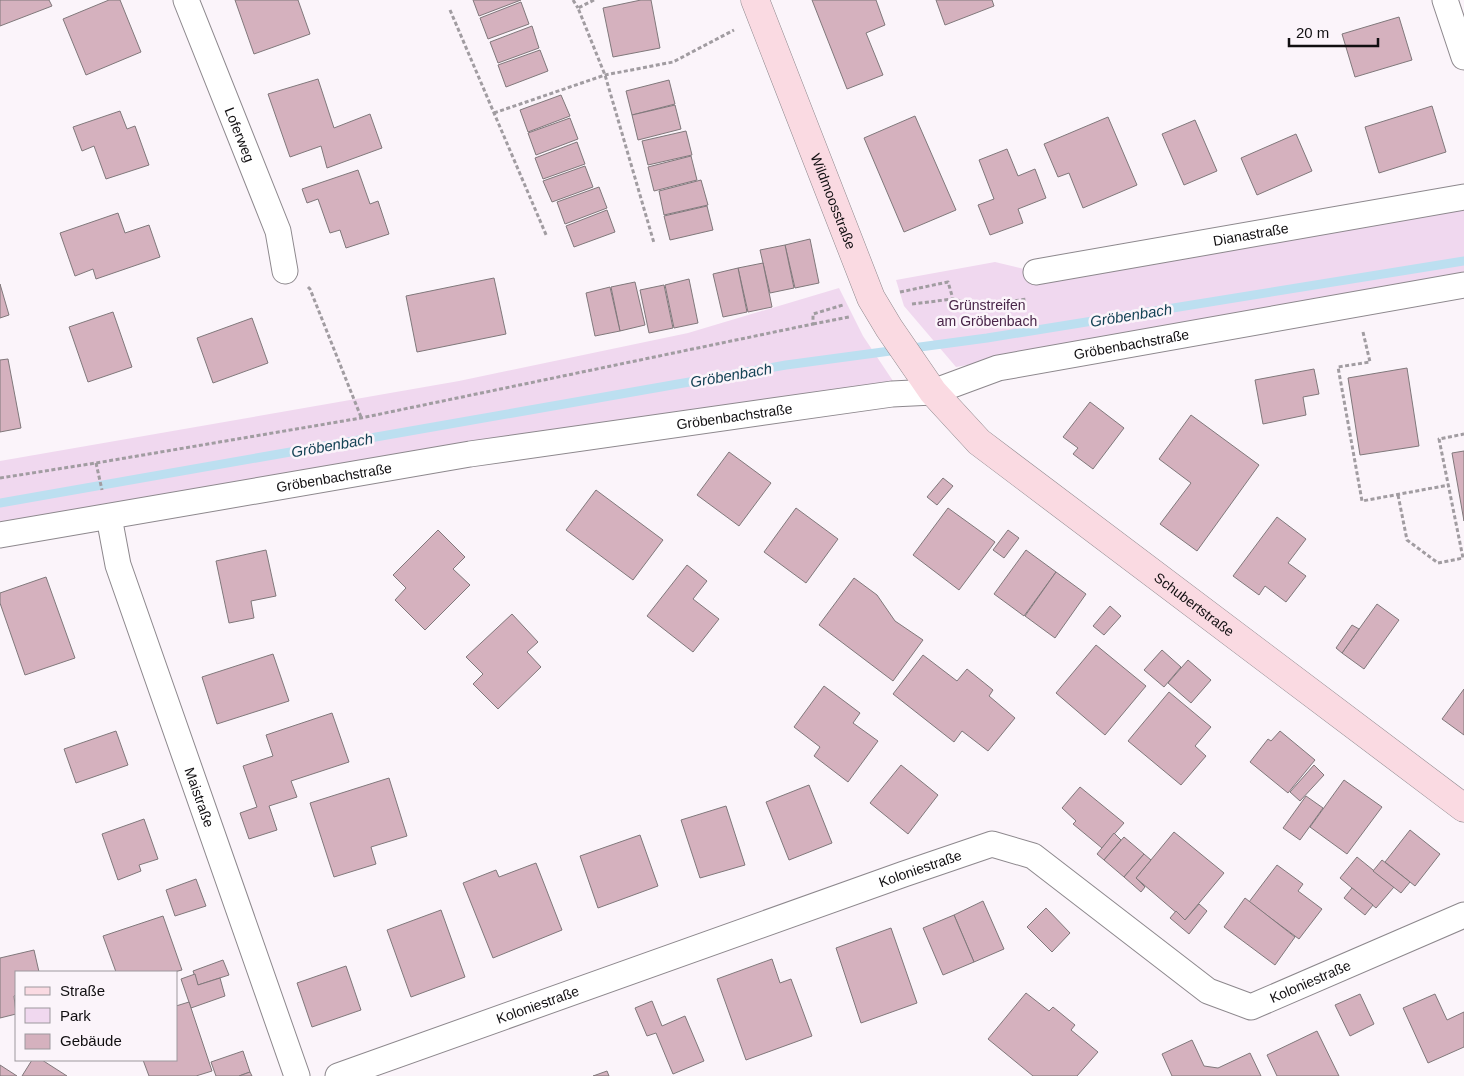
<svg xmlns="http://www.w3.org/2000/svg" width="1464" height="1076" viewBox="0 0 1464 1076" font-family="Arial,sans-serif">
  <rect width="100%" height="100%" fill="#fbf4fa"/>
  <!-- green -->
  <g fill="#f0d8ef">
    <path d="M1464,209V277L956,367L904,306L896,280L995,262L1036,272Z"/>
    <path d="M839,288L863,336L893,381L0,523V461L459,381L688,333Z"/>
  </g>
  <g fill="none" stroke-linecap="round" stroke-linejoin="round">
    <!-- stream -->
    <path stroke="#bcdff0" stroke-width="9" d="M0,503L786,365L987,338L1464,261"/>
  </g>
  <!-- building -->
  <g fill="#d5b1be" stroke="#80787b">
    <path d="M0,0H49L52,6L0,26Z"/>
    <path d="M109,0H120L141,52L86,75L63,19Z"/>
    <path d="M235,0H298L310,34L254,54Z"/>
    <path d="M473,0H521L479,16Z"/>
    <path d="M641,0H651L660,48L613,57L603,8Z"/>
    <path d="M812,0H876L885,25L866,33L883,75L847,89Z"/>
    <path d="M936,0H992L994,6L945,25Z"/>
    <path d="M521,2L529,24L488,39L480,18Z"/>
    <path d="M1399,17L1412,60L1355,77L1342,34Z"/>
    <path d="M532,26L539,48L498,63L490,42Z"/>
    <path d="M540,50L548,71L506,87L498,65Z"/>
    <path d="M318,79L334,128L370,114L382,148L327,168L321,146L290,157L268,94Z"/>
    <path d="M669,80L675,104L632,115L626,91Z"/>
    <path d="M561,95L570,116L528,132L520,110Z"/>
    <path d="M675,105L681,129L638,140L632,115Z"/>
    <path d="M1432,106L1446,152L1379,173L1365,127Z"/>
    <path d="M120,111L127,129L135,126L149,165L106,179L94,146L82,151L73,127Z"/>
    <path d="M915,116L956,210L904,232L864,138Z"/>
    <path d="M1108,117L1137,185L1083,208L1069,173L1058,177L1044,144Z"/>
    <path d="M570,118L578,139L536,155L528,133Z"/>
    <path d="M1195,120L1217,171L1184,185L1162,134Z"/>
    <path d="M686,131L692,155L648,165L642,141Z"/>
    <path d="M1296,134L1312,171L1257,195L1241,158Z"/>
    <path d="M577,142L585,164L543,179L535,158Z"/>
    <path d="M1007,149L1018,176L1035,169L1046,198L1018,209L1023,223L990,235L978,205L994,199L979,160Z"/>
    <path d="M691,156L697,180L654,191L648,167Z"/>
    <path d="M585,166L593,187L552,202L543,181Z"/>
    <path d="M358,170L370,204L378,201L389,234L346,248L340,230L330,233L318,199L307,203L302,189Z"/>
    <path d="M701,180L708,205L664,215L659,191Z"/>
    <path d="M599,187L607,208L565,224L557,202Z"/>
    <path d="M707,206L713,230L670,240L664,216Z"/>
    <path d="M607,210L615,232L574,247L566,226Z"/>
    <path d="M118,213L125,233L149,225L160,257L96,279L93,269L75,276L60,233Z"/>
    <path d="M810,239L819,283L795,288L785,245Z"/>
    <path d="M785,245L794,288L770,293L760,250Z"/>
    <path d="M763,263L772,307L748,312L738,268Z"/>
    <path d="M738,268L747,312L723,317L713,274Z"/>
    <path d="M494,278L506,334L417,352L406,296Z"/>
    <path d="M689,279L698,323L674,328L665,285Z"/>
    <path d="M635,282L645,325L620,331L611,287Z"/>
    <path d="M0,284L9,315L0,318Z"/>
    <path d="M664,285L673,328L649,333L640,290Z"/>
    <path d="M610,287L620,331L595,336L586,293Z"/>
    <path d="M113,312L132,367L88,382L69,327Z"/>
    <path d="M252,318L268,363L213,383L197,338Z"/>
    <path d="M8,359L21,428L0,432V360Z"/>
    <path d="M1407,368L1419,446L1360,455L1348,378Z"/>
    <path d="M1314,369L1319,394L1303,397L1306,415L1263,424L1255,380Z"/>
    <path d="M1090,402L1124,428L1093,469L1073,454L1078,448L1063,437Z"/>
    <path d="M1191,415L1259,465L1197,551L1160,524L1191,483L1159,459Z"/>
    <path d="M1464,451V521L1452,453Z"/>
    <path d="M729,452L771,483L739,526L697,495Z"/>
    <path d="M943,478L953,486L937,505L927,497Z"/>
    <path d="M596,490L663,540L633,580L566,530Z"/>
    <path d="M796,508L838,539L806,583L764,552Z"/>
    <path d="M948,508L995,542L959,590L913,555Z"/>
    <path d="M1277,517L1306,539L1288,563L1306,576L1286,602L1265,586L1259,595L1233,576Z"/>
    <path d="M438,530L465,557L453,569L470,585L425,630L395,600L406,588L393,575Z"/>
    <path d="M1008,530L1019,538L1004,558L993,550Z"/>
    <path d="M266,550L276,596L251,601L254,618L229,623L216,561Z"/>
    <path d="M1026,550L1056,572L1024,616L994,594Z"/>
    <path d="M687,565L707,581L693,599L719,619L693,652L647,616Z"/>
    <path d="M1056,572L1086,594L1055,638L1025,616Z"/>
    <path d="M46,577L75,658L25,675L0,603V593Z"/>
    <path d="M854,578L877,595L895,621L923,640L893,681L819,625Z"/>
    <path d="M1377,604L1399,620L1364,669L1342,653Z"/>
    <path d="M1110,606L1121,616L1104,635L1093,626Z"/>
    <path d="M512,614L538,642L527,652L541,667L498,709L473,684L483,674L466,657Z"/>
    <path d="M1352,625L1359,629L1342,653L1336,648Z"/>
    <path d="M1096,645L1146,686L1105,735L1056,693Z"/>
    <path d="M1162,650L1181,667L1164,687L1144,670Z"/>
    <path d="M273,654L289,701L217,724L202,677Z"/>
    <path d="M923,655L957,681L967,669L993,690L989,696L1015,718L988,751L962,731L954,742L893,694Z"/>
    <path d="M1188,660L1211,680L1191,703L1168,683Z"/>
    <path d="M824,686L860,713L853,723L878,741L848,782L814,756L820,747L794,727Z"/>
    <path d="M1464,689V735L1442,719Z"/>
    <path d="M1169,692L1211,727L1195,746L1206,756L1181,785L1128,741Z"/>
    <path d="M332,713L349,762L291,781L297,797L269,806L277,830L249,839L240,813L257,807L243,766L273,756L266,735Z"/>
    <path d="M116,731L128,765L76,783L64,749Z"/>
    <path d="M1280,731L1315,760L1288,793L1250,762L1268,739L1271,741Z"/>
    <path d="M901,765L938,795L908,834L870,803Z"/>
    <path d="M1314,765L1324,775L1300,801L1290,792Z"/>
    <path d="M389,778L407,836L371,847L376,864L334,877L310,803Z"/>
    <path d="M1344,780L1382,807L1347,854L1310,827Z"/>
    <path d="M809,785L832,843L789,860L766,802Z"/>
    <path d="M1080,787L1124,823L1102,848L1073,824L1076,821L1062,808Z"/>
    <path d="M1306,796L1323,808L1300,840L1283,828Z"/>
    <path d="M726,806L745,865L700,878L681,820Z"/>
    <path d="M144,819L158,859L139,865L141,871L118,880L102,834Z"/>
    <path d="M1410,830L1440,854L1415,886L1385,862Z"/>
    <path d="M1174,832L1224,873L1185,920L1136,878Z"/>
    <path d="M1114,833L1121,840L1104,860L1097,854Z"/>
    <path d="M640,835L658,886L598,908L580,856Z"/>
    <path d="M1124,837L1144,854L1124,877L1104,860Z"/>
    <path d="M1144,854L1151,860L1136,878L1145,887L1141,892L1124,877Z"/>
    <path d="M1357,857L1394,887L1376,908L1340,878Z"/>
    <path d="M1382,860L1410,882L1401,893L1373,871Z"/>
    <path d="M536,863L562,930L493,958L463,883L496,870L499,877Z"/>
    <path d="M1277,865L1303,884L1298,891L1322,909L1299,939L1249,902Z"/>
    <path d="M196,879L206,906L175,916L166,890Z"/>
    <path d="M1352,888L1373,905L1365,915L1344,898Z"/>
    <path d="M1245,898L1295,937L1275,965L1224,927Z"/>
    <path d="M983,901L1004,949L974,962L954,915Z"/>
    <path d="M1199,904L1207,911L1189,934L1170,918L1176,911L1185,920Z"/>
    <path d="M1046,908L1070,933L1052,952L1027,927Z"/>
    <path d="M441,910L465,977L411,997L387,930Z"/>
    <path d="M954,915L974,962L943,975L923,928Z"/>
    <path d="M163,916L182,970L174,972H116L103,936Z"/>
    <path d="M891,928L917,1003L861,1023L836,948Z"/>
    <path d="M34,950L39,972H16V995L14,996L16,1014L0,1018V958Z"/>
    <path d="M772,959L780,983L791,979L812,1036L746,1060L717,979Z"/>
    <path d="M223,960L229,975L198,985L193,971Z"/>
    <path d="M346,966L361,1010L312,1027L297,983Z"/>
    <path d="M195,974L198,985L220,978L225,996L191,1008L181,979Z"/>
    <path d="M1026,993L1049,1011L1053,1007L1075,1025L1071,1030L1098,1052L1077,1076H1033L988,1039Z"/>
    <path d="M1360,994L1374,1024L1350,1036L1335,1005Z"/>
    <path d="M1435,994L1447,1020L1464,1012V1047L1428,1063L1403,1008Z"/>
    <path d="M652,1001L662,1026L685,1016L704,1061L673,1074L656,1033L647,1036L635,1008Z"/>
    <path d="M189,1002L212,1071L196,1076H149L143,1060H176V1006Z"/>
    <path d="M1317,1031L1339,1076H1277L1267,1055Z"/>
    <path d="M1192,1040L1204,1066L1218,1068L1250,1053L1261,1076H1172L1162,1054Z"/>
    <path d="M243,1051L250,1072L239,1076H216L211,1062Z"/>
    <path d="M32,1060H42L67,1076H22Z"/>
    <path d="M0,1065L17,1076H0Z"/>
    <path d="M607,1071L609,1076H593Z"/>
    <path d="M250,1072L252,1076H239Z"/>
  </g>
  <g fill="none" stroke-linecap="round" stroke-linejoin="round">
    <!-- street casing -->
    <g stroke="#8d888d" stroke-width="27">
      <g id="street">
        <path id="s1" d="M186,0L278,231L285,271"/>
        <path d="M1445,0L1464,57"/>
        <path id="s2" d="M1036,272L1464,197"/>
        <path id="s3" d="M109,517L118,565L297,1076"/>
        <path id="s4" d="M0,535L470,454L892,394L933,392L998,368L1464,285"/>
        <path id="s5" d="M338,1076L904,874L992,844L1033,856L1208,991L1251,1007L1464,915"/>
      </g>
    </g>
    <!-- secondary casing -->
    <g stroke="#8d888d" stroke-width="29">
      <g id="secondary">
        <path id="s6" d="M755,0L871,298L889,328L933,392L979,442L1464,808"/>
      </g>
    </g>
    <!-- path -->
    <g stroke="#a19ca1" stroke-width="3" stroke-dasharray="4 2.5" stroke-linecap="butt">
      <path d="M573,0L578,8"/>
      <path d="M594,0L578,8L605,75L654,243"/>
      <path d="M450,10L547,237"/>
      <path d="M494,113L605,75L673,62L734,30"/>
      <path d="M308,287L310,289L361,417"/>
      <path d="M900,292L948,282L953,299L980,306L1027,299"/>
      <path d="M912,304L953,299"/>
      <path d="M813,324L849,317"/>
      <path d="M1363,332L1370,362L1338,367L1362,501L1449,485"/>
      <path d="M96,463L102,490"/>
      <path d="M0,478L96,463L361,418L813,324V314L843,305"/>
      <path d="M1398,495L1407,540L1438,563L1463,558L1439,439L1464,434"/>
    </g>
    <!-- street -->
    <use href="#street" stroke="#fff" stroke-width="25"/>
    <!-- secondary -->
    <use href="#secondary" stroke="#fadae2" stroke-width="28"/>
  </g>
  <g text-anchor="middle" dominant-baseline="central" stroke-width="5" stroke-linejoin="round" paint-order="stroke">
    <!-- street labels -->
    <g font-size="14" fill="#110f11" stroke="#fbf4fa">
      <text stroke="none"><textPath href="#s1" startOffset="145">Loferweg</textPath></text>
      <text stroke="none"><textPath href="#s6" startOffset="216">Wildmoosstraße</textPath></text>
      <text stroke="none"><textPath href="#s2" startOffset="218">Dianastraße</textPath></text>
      <text stroke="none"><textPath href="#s4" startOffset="1149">Gröbenbachstraße</textPath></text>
      <text stroke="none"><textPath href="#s4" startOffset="744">Gröbenbachstraße</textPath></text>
      <text stroke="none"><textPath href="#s4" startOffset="339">Gröbenbachstraße</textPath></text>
      <text stroke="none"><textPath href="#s6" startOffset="770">Schubertstraße</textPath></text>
      <text stroke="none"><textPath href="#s3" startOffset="295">Maistraße</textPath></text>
      <text stroke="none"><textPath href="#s5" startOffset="618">Koloniestraße</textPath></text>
      <text stroke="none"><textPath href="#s5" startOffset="1068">Koloniestraße</textPath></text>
      <text stroke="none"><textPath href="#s5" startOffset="212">Koloniestraße</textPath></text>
    </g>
    <!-- park labels -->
    <g font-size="14" fill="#492649" stroke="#fbf4fa">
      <text x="987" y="305">Grünstreifen<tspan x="987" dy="16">am Gröbenbach</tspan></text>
    </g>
    <!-- water labels -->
    <g font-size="15" font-style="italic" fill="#154356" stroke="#fbf4fa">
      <text transform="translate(1131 315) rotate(-9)">Gröbenbach</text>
      <text transform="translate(731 375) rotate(-10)">Gröbenbach</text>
      <text transform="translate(332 445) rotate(-10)">Gröbenbach</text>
    </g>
  </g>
  <!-- legend -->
  <rect x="15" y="971" width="162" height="90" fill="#fbf4fa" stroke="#9d989d"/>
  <rect x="25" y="987" width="25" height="8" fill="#fadae2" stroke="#9d989d"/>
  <text x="60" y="996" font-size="15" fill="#110f11">Straße</text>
  <rect x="25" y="1008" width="25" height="15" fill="#f0d8ef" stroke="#9d989d"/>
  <text x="60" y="1021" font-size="15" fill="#110f11">Park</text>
  <rect x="25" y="1034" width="25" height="15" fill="#d5b1be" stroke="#9d989d"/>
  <text x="60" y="1046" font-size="15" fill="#110f11">Gebäude</text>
  <!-- scale -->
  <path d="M1289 38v8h89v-8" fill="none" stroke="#110f11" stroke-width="2.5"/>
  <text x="1296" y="38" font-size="15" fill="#110f11" stroke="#fbf4fa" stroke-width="4" paint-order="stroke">20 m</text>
</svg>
